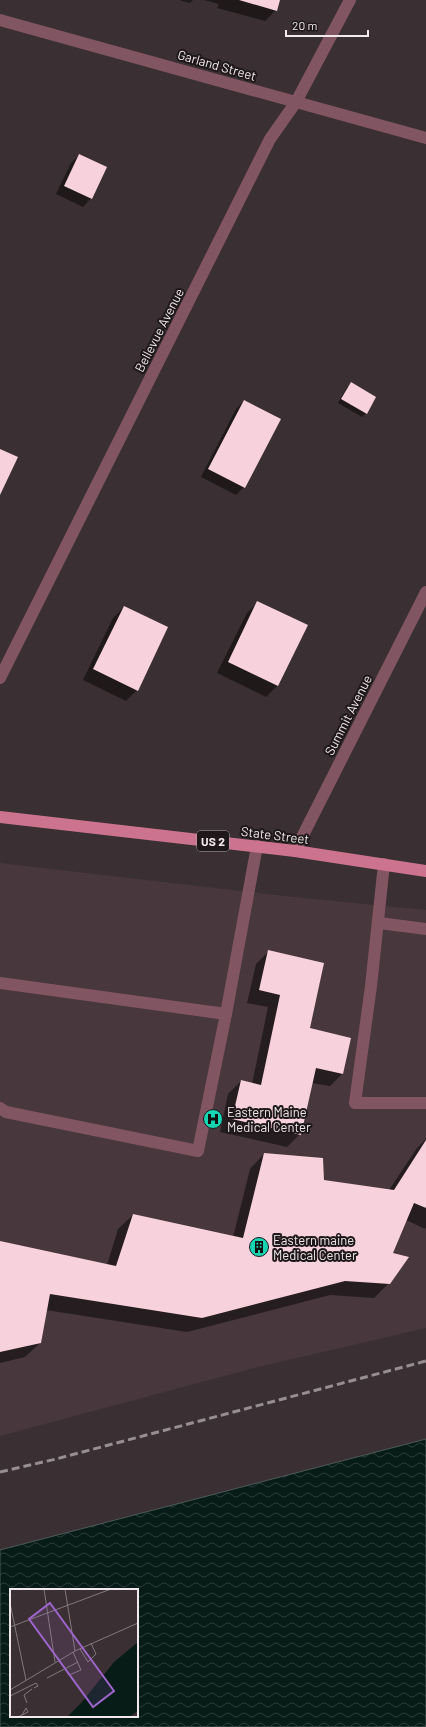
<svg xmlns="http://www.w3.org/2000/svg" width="426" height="1727" viewBox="0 0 426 1727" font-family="Barlow,sans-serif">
  <defs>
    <pattern id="water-waves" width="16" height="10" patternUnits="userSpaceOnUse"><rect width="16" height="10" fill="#071c17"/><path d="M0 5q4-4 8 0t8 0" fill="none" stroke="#2c3d39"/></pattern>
  </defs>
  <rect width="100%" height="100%" fill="#3a2f32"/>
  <!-- built -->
  <path fill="#48373c" d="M0,863L284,896L426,910V1328L258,1367L0,1436Z"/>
  <!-- water -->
  <path fill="url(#water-waves)" stroke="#4d5a57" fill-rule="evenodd" d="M426,1439V1727H0V1550ZM11,1590H137V1716H11Z"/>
  <!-- shadow -->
  <g fill="#0007">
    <path d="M179,0H193L190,3Z"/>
    <path d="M204,0H279L276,10L265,21L217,8L219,4Z"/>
    <path d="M79,155L91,198L83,207L56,194L71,163Z"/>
    <path d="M351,383L366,413L362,417L338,403L347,387Z"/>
    <path d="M244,401V487L236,495L201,477L236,409Z"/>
    <path d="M258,602L307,626L277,686L266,697L217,673L247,613Z"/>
    <path d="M124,607L137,690L126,701L83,680L113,618Z"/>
    <path d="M269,951L308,1029L342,1074L330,1086L312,1083L300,1134L287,1147L220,1132L228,1094L241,1081L252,1084L268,1007L247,1003L256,964Z"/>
    <path d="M426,1139V1227L425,1229L406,1220L392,1254L389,1283L374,1298L330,1295L187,1332L46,1310L40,1343L25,1357L0,1363V1242L107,1265L118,1229L133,1215L233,1237L250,1169L264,1154L323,1181L389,1190L417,1148Z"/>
  </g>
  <!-- building -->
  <g fill="#f7d1db">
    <path d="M239,0H280L277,11Z"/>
    <path d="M79,154L107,167L92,199L64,186Z"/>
    <path d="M351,382L376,397L367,414L341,399Z"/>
    <path d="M244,400L281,419L245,488L208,469Z"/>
    <path d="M0,449L18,457L0,495Z"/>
    <path d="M257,601L308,625L278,686L228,662Z"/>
    <path d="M124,606L168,627L138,691L93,669Z"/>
    <path d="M268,950L324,963L310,1028L351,1038L343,1074L316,1068L301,1135L232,1119L241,1080L261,1085L280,995L259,990Z"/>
    <path d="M426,1140V1208L414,1203L393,1253L409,1257L390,1284L345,1281L202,1318L50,1294L41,1343L0,1352V1241L116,1266L133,1214L243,1238L264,1153L323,1158L324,1180L394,1190Z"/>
  </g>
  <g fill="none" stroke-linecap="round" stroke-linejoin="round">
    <!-- minor -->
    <g stroke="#815561" stroke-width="12">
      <path d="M0,20L426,138"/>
      <path d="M0,678L270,139L296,102L350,0"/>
      <path d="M295,851L426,592"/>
      <path d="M384,864L371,986L355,1103H426"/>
      <path d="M379,923L426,929"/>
      <path d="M0,983L226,1014"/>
      <path d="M0,1108L6,1112L198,1151L226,1014L257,846"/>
    </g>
    <!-- major -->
    <path stroke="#cc748f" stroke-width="12" d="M0,817L295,851L426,871"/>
    <!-- rail -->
    <path stroke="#978e90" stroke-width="3" stroke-dasharray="8 4" stroke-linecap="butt" d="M0,1472L56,1459L426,1361"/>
  </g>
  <!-- icons -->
  <defs>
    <g id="hospital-disc" transform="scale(1)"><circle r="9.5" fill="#17d5b2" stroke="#1e181a"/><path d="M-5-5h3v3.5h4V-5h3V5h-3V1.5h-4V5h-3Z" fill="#111"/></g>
    <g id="building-disc" transform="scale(1)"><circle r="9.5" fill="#17d5b2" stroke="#1e181a"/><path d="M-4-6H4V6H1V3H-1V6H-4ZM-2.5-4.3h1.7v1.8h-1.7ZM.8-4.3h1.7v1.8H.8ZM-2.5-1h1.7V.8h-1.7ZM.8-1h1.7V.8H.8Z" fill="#111"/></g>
  </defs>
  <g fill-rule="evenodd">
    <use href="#hospital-disc" x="213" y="1119"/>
    <use href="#building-disc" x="259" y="1247"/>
  </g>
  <g text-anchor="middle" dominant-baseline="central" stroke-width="4" stroke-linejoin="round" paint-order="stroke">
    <!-- shield labels -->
    <rect fill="#1e181a" stroke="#b2aaac" stroke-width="1" x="197" y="831" width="32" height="20" rx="3"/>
    <g font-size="12" font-weight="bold" fill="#f1e9eb">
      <text x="213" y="841">US 2</text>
    </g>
    <!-- street labels -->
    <g font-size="13" fill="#f1e9eb" stroke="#1e181a">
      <text transform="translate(217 65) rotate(16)">Garland Street</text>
      <text transform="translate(159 330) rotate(-63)">Bellevue Avenue</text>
      <text transform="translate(348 715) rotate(-63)">Summit Avenue</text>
      <text transform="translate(275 835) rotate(7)">State Street</text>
    </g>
    <!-- poi labels -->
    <g font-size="13" fill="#f1e9eb" stroke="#1e181a" text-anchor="start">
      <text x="227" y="1112">Eastern Maine<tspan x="227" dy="15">Medical Center</tspan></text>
      <text x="273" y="1240">Eastern maine<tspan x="273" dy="15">Medical Center</tspan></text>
    </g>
  </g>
  <!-- overview -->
  <g transform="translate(10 1589)">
    <rect width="128" height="128" fill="#3a2f32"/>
    <path d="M128,53V122L119,128H57L72,113L104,73Z" fill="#071c17"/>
    <path fill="none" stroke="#83797c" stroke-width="1" d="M34,0L45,73M55,0L65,62M0,14L16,91M0,38L101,0M70,60L78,73L86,65L81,54M55,80L59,86L71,81L63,63M37,89L68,73M0,101L65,62L128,34M0,107L26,94L28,97L24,99M17,114L14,106L22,100M8,128L18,123L16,119L12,126"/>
    <path fill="#9e65cc" fill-opacity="0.15" stroke="#9e65cc" stroke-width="2" d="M40,14L104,102L83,118L19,30Z"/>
    <rect width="128" height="128" fill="none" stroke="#f1e9eb" stroke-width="2"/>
  </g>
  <!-- scale -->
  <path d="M286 30v6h82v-6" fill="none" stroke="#f1e9eb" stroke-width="2"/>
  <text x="292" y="30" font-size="12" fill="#f1e9eb" stroke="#1e181a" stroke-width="3" paint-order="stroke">20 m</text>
</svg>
